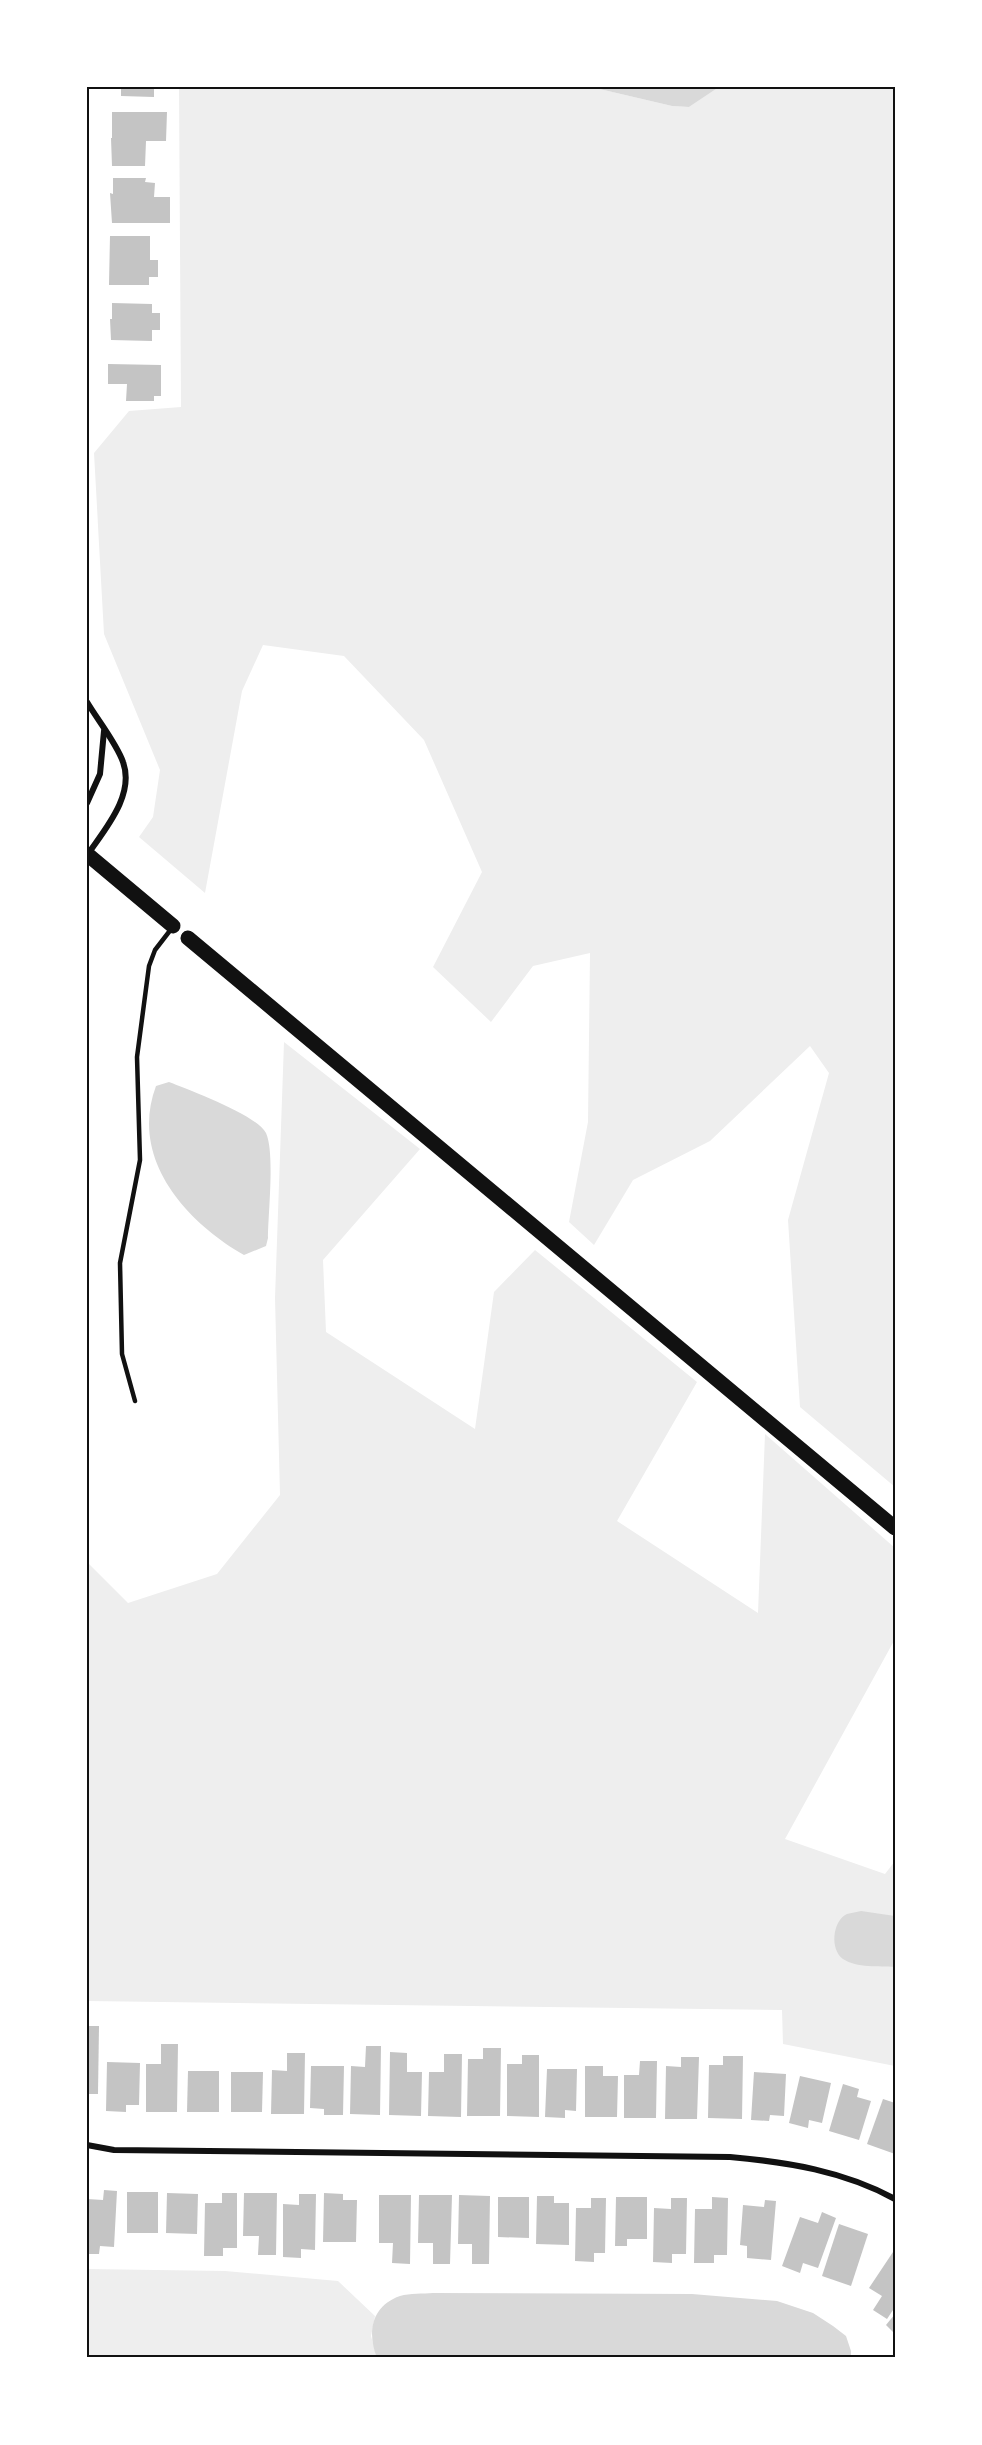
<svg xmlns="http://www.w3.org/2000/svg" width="982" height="2445" viewBox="0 0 982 2445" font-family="'Nunito Sans',sans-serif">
  <rect width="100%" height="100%" fill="#fff"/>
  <!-- green -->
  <g fill="#eee">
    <path d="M179,87H591L672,106L689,107L719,87H895V1487L800,1407L788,1220L829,1073L810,1046L710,1141L633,1180L594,1245L569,1222L588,1122L590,953L533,966L491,1022L433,967L482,872L424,740L344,656L263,645L242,691L205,893L139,837L153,817L160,770L104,634L94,453L129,411L181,407Z"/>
    <path d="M284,1042L420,1149L323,1260L326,1332L475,1429L494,1292L535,1250L697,1382L617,1521L758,1613L765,1434L895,1548V1639L785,1839L885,1874L895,1861V2066L783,2044L782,2010L87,2001V1562L128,1603L217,1574L280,1495L275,1298Z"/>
    <path d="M87,2269L225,2271L338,2281L375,2316L371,2336L377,2358H87Z"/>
  </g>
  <!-- water -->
  <g fill="#d9d9d9">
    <path d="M591,87H719L689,107L672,106Z"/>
    <path d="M169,1082C189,1090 257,1115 266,1133C275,1153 268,1214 268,1238L266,1246L244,1255C185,1221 129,1158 156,1086Z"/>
    <path d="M861,1911L895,1916V1967C879,1966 857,1968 843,1959C830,1950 832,1921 847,1914C851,1913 857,1912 861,1911Z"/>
    <path d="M433,2293L692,2294L777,2301L813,2313L833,2326L846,2336L851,2351V2358H377C367,2333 371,2306 400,2296C410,2293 423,2294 433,2293Z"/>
  </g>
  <!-- building -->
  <g fill="#c4c4c4">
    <path d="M121,87H154V97L121,96Z"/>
    <path d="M112,112H167L166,141H146L145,166H112L111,138H112Z"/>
    <path d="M113,178H146L145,182L155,183L154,197H170V223H112L110,193L113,194Z"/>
    <path d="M110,236H150V260H158V277H149V285H109Z"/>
    <path d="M112,303L152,304V313H160V330H152V341L111,340L110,319H112Z"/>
    <path d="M108,364L161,365V396H154V401H126L127,384H108Z"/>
    <path d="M87,2026H99L98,2094H87Z"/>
    <path d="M161,2044H178L177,2112H146V2064H161Z"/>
    <path d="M366,2046H381L380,2115L350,2114L351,2066L365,2067Z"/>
    <path d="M483,2048H501L500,2116H467L468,2059H483Z"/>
    <path d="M390,2052L407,2053V2072H422L421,2116L389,2115Z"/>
    <path d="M287,2053H305L304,2114H271L272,2070L287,2071Z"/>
    <path d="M444,2054H462L461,2117L428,2116L429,2072H444Z"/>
    <path d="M522,2055H539V2117L507,2116V2064H522Z"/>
    <path d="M723,2056H743L742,2119L708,2118L709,2065H723Z"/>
    <path d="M681,2057H699L697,2119H665L666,2066L681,2067Z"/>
    <path d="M640,2061H657L656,2118H624V2075H639Z"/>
    <path d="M107,2062L140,2063L139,2105H126V2112L106,2111Z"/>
    <path d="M311,2066H344L343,2115H324V2109L310,2108Z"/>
    <path d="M585,2066H603V2076H618L617,2117H585Z"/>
    <path d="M547,2069H577L576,2111L565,2110V2118L545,2117Z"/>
    <path d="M188,2071H219V2112H187Z"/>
    <path d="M231,2072H263L262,2112H231Z"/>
    <path d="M754,2072L786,2074L784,2116L770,2115L769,2121L751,2120Z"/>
    <path d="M800,2076L831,2083L822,2123L809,2120L808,2128L789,2123Z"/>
    <path d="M843,2084L859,2089L857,2097L871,2101L859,2140L829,2131Z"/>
    <path d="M883,2099L895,2103V2154L867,2144Z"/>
    <path d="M104,2190L117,2191L114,2247L100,2246L99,2254H87V2199L103,2200Z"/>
    <rect x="127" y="2192" width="31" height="41"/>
    <path d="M167,2193L198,2194L197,2234L166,2233Z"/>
    <path d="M222,2193H237V2248H223V2256H204L205,2203H222Z"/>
    <path d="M244,2193H277L276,2255H258L259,2236H243Z"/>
    <path d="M324,2193L343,2194V2200H357L356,2242H323Z"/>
    <path d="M299,2194H316L315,2250L301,2249V2258L283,2257V2204L299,2205Z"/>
    <path d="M379,2195H411L410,2264L392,2263L393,2243H379Z"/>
    <path d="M419,2195H452L450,2264H433V2243H418Z"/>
    <path d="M459,2195L490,2196L489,2264H472V2244H458Z"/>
    <path d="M537,2196H554V2203H569V2245L536,2244Z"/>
    <path d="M498,2197H529V2238L498,2237Z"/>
    <path d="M616,2197H647V2239H627V2246H615Z"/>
    <path d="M712,2197L728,2198L727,2255H714V2263H694L695,2209H712Z"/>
    <path d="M591,2198H606L605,2253H594V2262L575,2261L576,2208H591Z"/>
    <path d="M671,2198H687L686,2254H672V2263L653,2262L654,2208L671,2209Z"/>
    <path d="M765,2200L776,2201L771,2260L747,2258V2246L740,2245L743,2205L764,2207Z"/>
    <path d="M822,2212L836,2218L818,2268L803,2263L800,2273L782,2266L800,2217L818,2223Z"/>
    <path d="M839,2224L868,2234L851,2286L822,2276Z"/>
    <path d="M895,2249V2307L887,2319L873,2310L882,2296L869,2288Z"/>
    <path d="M895,2314V2334L886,2325Z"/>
  </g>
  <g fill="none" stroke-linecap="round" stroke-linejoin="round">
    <!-- service -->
    <path stroke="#111" stroke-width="4.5" d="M135,1401L122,1354L120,1263L140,1160L137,1057L149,966L155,950L172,928"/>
    <!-- minor -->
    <g stroke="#111" stroke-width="6">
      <path d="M87,702C97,719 117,744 123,762C135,795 105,829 88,854"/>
      <path d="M87,803L100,774L104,731"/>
      <path d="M87,2145L114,2150L730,2157C787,2162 844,2171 895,2199"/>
    </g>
    <!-- primary -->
    <g stroke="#111" stroke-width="15">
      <path d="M87,854L173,926"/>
      <path d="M188,938L895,1528"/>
    </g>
  </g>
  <!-- border -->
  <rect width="982" height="2445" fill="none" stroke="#ffffff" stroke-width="177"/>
  <rect x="88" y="88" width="806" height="2268" fill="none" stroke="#111" stroke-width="2"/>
</svg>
